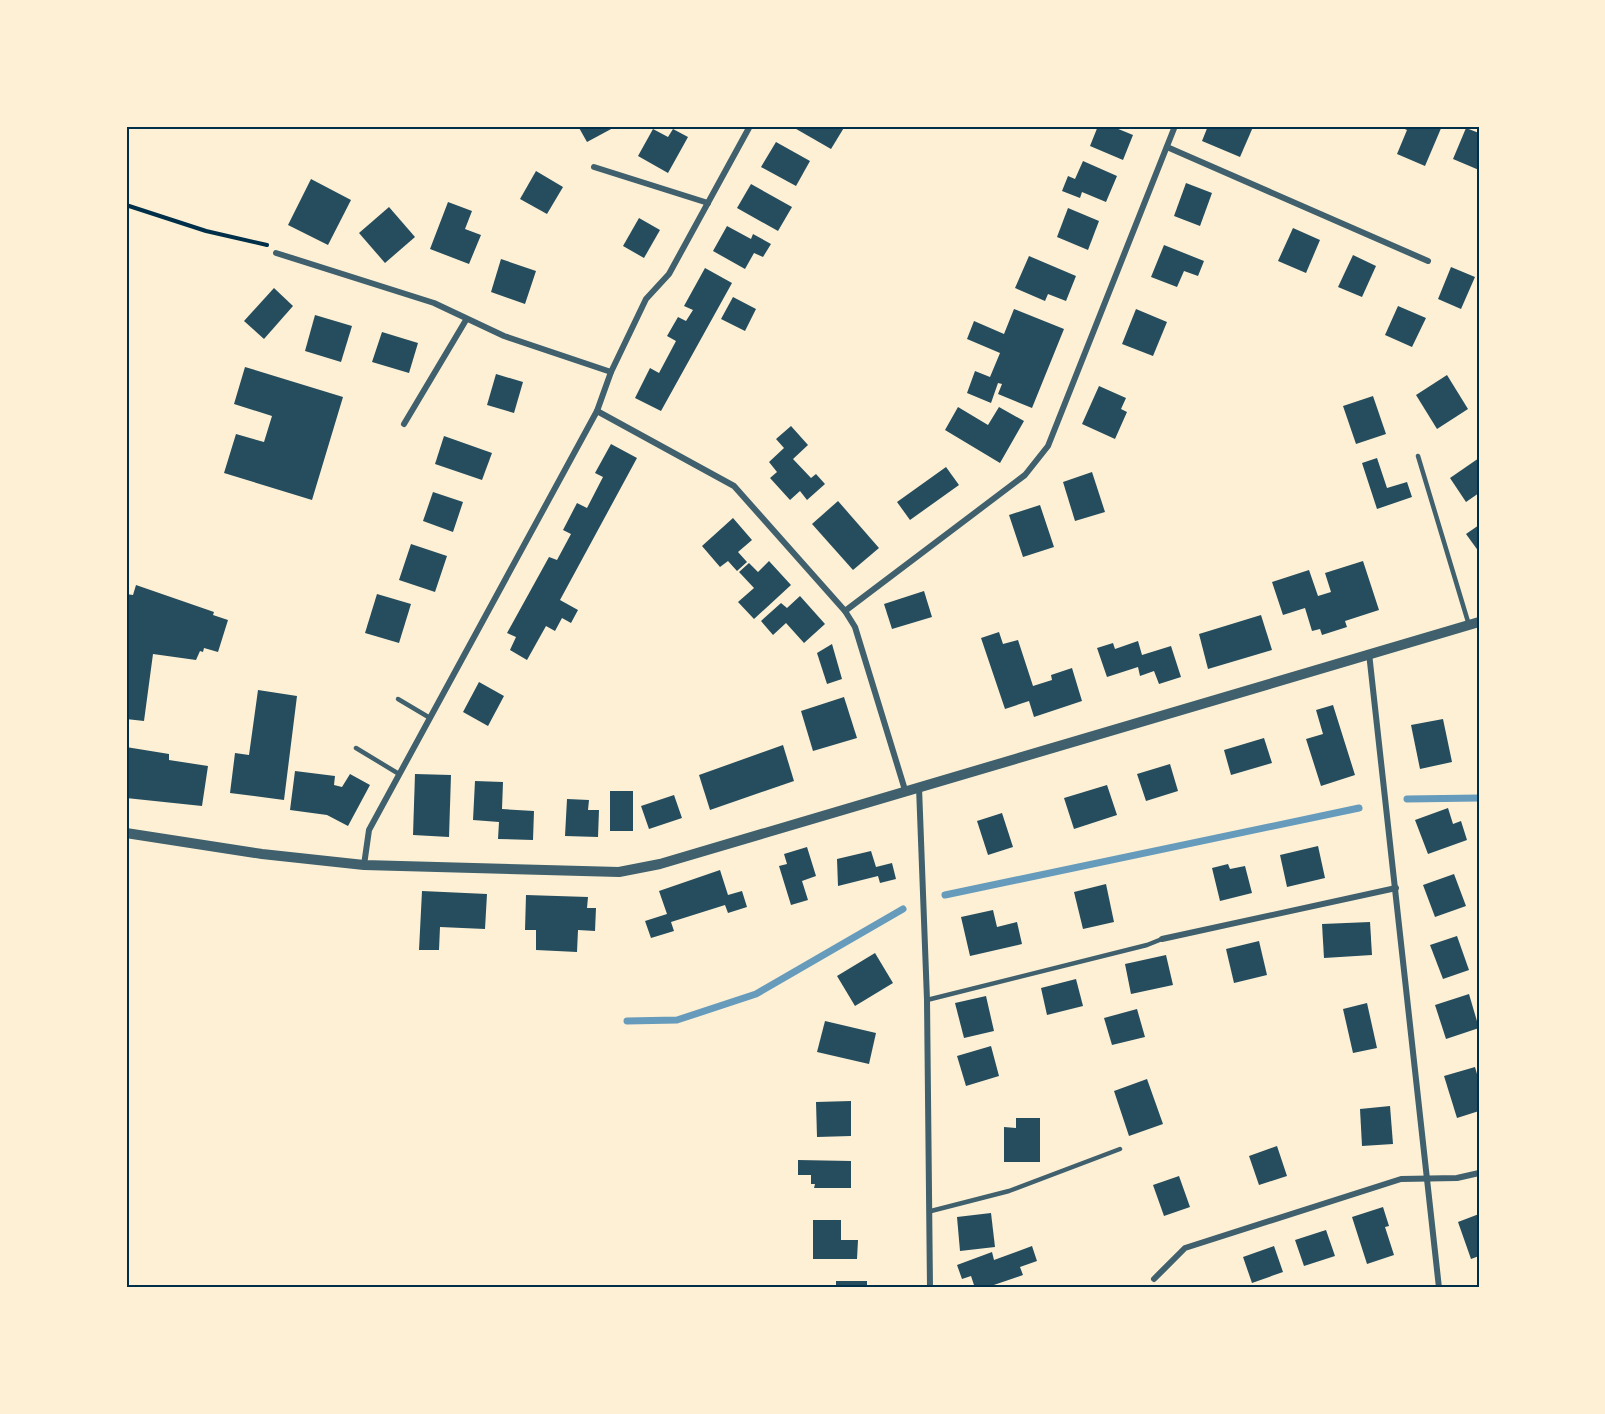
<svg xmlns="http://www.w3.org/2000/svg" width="1605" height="1414" viewBox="0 0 1605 1414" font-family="Poppins,sans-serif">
  <rect width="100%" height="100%" fill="#fdf0d5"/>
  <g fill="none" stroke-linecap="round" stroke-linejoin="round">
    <!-- stream -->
    <g stroke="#669bbc" stroke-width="7">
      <path d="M1407,799L1479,798"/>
      <path d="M945,895L1359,808"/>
      <path d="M627,1021L677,1020L756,994L903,909"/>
    </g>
  </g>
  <!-- building -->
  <g fill="#264d5e">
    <path d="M578,126H612L613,128L587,142Z"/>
    <path d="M791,126H845L831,149Z"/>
    <path d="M1098,126H1111L1133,135L1123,160L1090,146Z"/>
    <path d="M1208,126L1253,127L1240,157L1202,141Z"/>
    <path d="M1398,126H1442L1425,166L1397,154L1407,130Z"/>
    <path d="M1466,128L1479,133V170L1453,159Z"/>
    <path d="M653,129L668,137L673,129L688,137L668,173L638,156Z"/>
    <path d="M776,142L810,161L796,186L761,167Z"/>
    <path d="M1083,161L1117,176L1106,202L1082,192L1080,198L1062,191L1068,176L1075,179Z"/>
    <path d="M536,171L563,187L547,214L520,199Z"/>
    <path d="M311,179L351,200L328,245L288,225Z"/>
    <path d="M1186,183L1212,193L1200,226L1174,216Z"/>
    <path d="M751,184L792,207L778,231L737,208Z"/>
    <path d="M448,202L472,211L465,229L481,235L469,264L430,249Z"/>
    <path d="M389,207L415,237L385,263L359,233Z"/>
    <path d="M1068,208L1099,221L1088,250L1057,237Z"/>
    <path d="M639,218L660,230L644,258L623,246Z"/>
    <path d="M727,226L751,239L753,234L771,244L763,257L754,253L745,269L713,251Z"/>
    <path d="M1293,228L1320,240L1306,273L1278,261Z"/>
    <path d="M1164,245L1204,261L1198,276L1184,271L1177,287L1151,277Z"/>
    <path d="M1353,255L1376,266L1362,297L1338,287Z"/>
    <path d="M1029,256L1076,276L1066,301L1048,294L1045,301L1015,288Z"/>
    <path d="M501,259L536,271L525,304L491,292Z"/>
    <path d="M1451,267L1475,277L1461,309L1438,299Z"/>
    <path d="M705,268L732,283L661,411L635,398L650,368L659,373L676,341L667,336L678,317L686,321L693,310L684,306Z"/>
    <path d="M274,288L293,306L264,339L244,321Z"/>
    <path d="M733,297L756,309L745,331L721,319Z"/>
    <path d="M1398,306L1426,318L1412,347L1385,335Z"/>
    <path d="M1014,309L1064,329L1032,408L998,394L1002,384L998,383L991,403L967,393L975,371L990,377L1000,353L967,339L974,321L1004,334Z"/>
    <path d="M1136,309L1167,322L1153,356L1122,344Z"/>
    <path d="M315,315L352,326L341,362L305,351Z"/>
    <path d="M382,332L418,343L409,373L372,362Z"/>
    <path d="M245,367L343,397L312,500L224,473L236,434L264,442L272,416L234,404Z"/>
    <path d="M496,374L523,382L514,413L487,405Z"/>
    <path d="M1447,375L1468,409L1437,429L1416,395Z"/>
    <path d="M1099,386L1126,398L1121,409L1127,412L1115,439L1082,424Z"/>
    <path d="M1373,396L1386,434L1356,444L1343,406Z"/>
    <path d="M958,407L988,425L999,407L1024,421L1000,463L945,430Z"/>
    <path d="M791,426L808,445L793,459L811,478L816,474L825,484L807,500L800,491L790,500L770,478L777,472L769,462L784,448L776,439Z"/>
    <path d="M444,436L492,453L482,480L435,464Z"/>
    <path d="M611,444L637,458L560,600L578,610L571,623L562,618L555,631L546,626L527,660L510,650L516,637L507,633L549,557L557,560L571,534L563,530L577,503L587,508L603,477L595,473Z"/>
    <path d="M1377,458L1387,488L1407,482L1412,497L1377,509L1362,463Z"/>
    <path d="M1479,458V493L1466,502L1450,478Z"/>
    <path d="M946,467L959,485L910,520L897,502Z"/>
    <path d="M1092,472L1105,512L1075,521L1063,482Z"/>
    <path d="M433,492L463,502L453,532L423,521Z"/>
    <path d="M838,501L879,548L853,570L812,524Z"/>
    <path d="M1040,505L1054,547L1023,557L1009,515Z"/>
    <path d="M733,518L752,540L738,552L747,562L737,571L728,561L720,567L702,546Z"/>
    <path d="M1479,525V552L1466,534Z"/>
    <path d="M411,544L447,556L435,592L399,580Z"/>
    <path d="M769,561L791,585L754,619L738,602L754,588L739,572L749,563L758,572Z"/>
    <path d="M1363,561L1379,610L1345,621L1347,627L1322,635L1320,629L1312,631L1305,608L1283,615L1272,582L1309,570L1318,596L1331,592L1325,573Z"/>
    <path d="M136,585L214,612L213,615L228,620L218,652L204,648L203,652L200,651L196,660L153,654L144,721L126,719V594L133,595Z"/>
    <path d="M924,591L932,617L892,629L884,604Z"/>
    <path d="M377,594L411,604L399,643L365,633Z"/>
    <path d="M800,596L825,624L804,643L786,623L773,635L761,621L781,603L787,608Z"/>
    <path d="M1261,615L1272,650L1208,669L1199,634Z"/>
    <path d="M999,632L1003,644L1018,640L1033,686L1052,680L1051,675L1072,668L1082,701L1034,717L1029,701L1005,709L981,638Z"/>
    <path d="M1138,641L1142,655L1171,646L1181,677L1159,684L1154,671L1140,676L1138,667L1107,677L1097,648L1113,643L1115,649Z"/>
    <path d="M832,644L842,679L827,684L817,653Z"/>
    <path d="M479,682L504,696L488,726L463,712Z"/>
    <path d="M258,690L297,696L284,800L230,793L235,753L249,755Z"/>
    <path d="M844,697L857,738L813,751L801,711Z"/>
    <path d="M1333,705L1355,775L1321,786L1306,739L1323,734L1316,710Z"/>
    <path d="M1443,719L1452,762L1420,769L1411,725Z"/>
    <path d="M1264,738L1272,763L1231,775L1224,750Z"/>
    <path d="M783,745L794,781L710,810L699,775Z"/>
    <path d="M126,747L169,754V760L208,766L202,806L126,798Z"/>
    <path d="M1170,764L1178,791L1146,801L1137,774Z"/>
    <path d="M295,771L335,776L334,785L342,787L350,774L370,785L348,826L327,815L290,810Z"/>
    <path d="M415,774L451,775L449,837L413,835Z"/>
    <path d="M475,781L503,782L502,809L534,811L533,840L498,839L499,822L473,820Z"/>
    <path d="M1107,785L1117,815L1074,829L1064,798Z"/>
    <rect x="610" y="791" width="23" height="40"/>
    <path d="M674,795L682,818L649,829L641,806Z"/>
    <path d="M567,799L589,800L588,810H599L598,837L565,836Z"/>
    <path d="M1448,808L1453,824L1461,821L1467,840L1428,854L1415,820Z"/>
    <path d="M1002,813L1013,847L988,855L977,821Z"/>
    <path d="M1318,846L1325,878L1287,887L1280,855Z"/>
    <path d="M807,847L816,876L802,881L808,900L791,905L779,866L787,864L784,854Z"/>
    <path d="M871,851L876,867L892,863L896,879L880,883L878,876L838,886L837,859Z"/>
    <path d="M1228,864L1230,869L1245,866L1252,893L1220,901L1212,868Z"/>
    <path d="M720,870L728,895L742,891L747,907L728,913L725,905L671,922L674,931L651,938L645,921L667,914L659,891Z"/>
    <path d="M1454,874L1466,906L1435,917L1423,885Z"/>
    <path d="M1106,884L1114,922L1083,929L1074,892Z"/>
    <path d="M422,891L487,894L485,929L440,927L439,950H419Z"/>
    <path d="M526,895L588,897L587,908H596L595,931L578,930L577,952L536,950V930H525Z"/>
    <path d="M993,910L997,927L1017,922L1022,944L970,956L961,917Z"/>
    <path d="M1370,922L1372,955L1324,958L1322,924Z"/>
    <path d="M1457,936L1469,970L1443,979L1430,945Z"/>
    <path d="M1259,941L1267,975L1234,983L1226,949Z"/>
    <path d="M875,953L893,983L855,1006L837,976Z"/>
    <path d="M1166,955L1173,985L1131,994L1125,964Z"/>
    <path d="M1076,979L1083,1006L1047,1015L1041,988Z"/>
    <path d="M1469,994L1479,1028L1446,1039L1435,1005Z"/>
    <path d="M986,996L994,1031L964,1038L955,1003Z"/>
    <path d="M1367,1003L1377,1048L1353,1053L1343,1009Z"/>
    <path d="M1137,1009L1145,1037L1112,1045L1104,1018Z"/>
    <path d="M825,1021L876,1033L869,1064L817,1052Z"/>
    <path d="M991,1046L999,1076L966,1086L957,1056Z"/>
    <path d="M1475,1067L1479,1081V1111L1457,1118L1444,1076Z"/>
    <path d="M1147,1079L1163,1124L1129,1136L1114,1091Z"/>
    <path d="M851,1101V1136L817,1137L816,1102Z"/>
    <path d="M1390,1106L1393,1144L1362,1146L1360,1109Z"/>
    <path d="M1016,1118H1040V1162H1004V1127L1016,1128Z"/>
    <path d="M1277,1146L1287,1176L1259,1185L1249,1156Z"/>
    <path d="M798,1160L851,1161V1188H814L815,1184H811V1175H798Z"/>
    <path d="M1179,1176L1190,1207L1164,1216L1153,1185Z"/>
    <path d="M1383,1207L1389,1226L1385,1227L1394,1255L1367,1264L1352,1217Z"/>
    <path d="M991,1213L995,1247L960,1251L957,1217Z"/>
    <path d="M1479,1214V1256L1471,1259L1458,1222Z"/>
    <path d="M813,1220H841V1240H858L857,1259H813Z"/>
    <path d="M1326,1230L1335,1256L1304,1266L1295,1240Z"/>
    <path d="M1032,1246L1037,1261L1020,1267L1023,1275L985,1288H975L971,1276L962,1279L957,1265L992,1252L994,1260Z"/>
    <path d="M1274,1246L1283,1272L1252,1283L1243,1257Z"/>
    <rect x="836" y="1281" width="31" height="7"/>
  </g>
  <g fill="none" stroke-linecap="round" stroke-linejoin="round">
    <!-- path -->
    <path stroke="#003049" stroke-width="4" d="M126,205L206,231L267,245"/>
    <!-- service -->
    <g stroke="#3f606c" stroke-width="4.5">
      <path d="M1418,456L1469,625"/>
      <path d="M398,699L430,718"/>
      <path d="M356,748L399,774"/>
      <path d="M927,1000L1147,945L1162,939"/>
      <path d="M931,1211L1009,1191L1120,1149"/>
    </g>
    <!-- minor -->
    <g stroke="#3f606c" stroke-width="6">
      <path d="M1167,147L1428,261"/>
      <path d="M594,167L708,203"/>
      <path d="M276,253L434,303L504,336L611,372"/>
      <path d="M597,411L734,486L845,611L855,627L905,790"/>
      <path d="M404,424L466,320"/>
      <path d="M845,611L1025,475L1048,446L1175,126"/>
      <path d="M1369,653L1439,1288"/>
      <path d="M919,787L927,1000L930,1288"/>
      <path d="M364,865L369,830L597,411L611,372L646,299L669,274L750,126"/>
      <path d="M1162,939L1396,888"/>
      <path d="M1154,1279L1185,1248L1401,1179L1457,1178L1479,1173"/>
    </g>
    <!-- tertiary -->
    <path stroke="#3f606c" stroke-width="10" d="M126,833L262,854L364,865L619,872L660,864L1479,622"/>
  </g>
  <!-- border -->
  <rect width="1605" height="1414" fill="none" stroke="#fdf0d5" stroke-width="255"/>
  <rect x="128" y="128" width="1350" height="1158" fill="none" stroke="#003049" stroke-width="2"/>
</svg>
